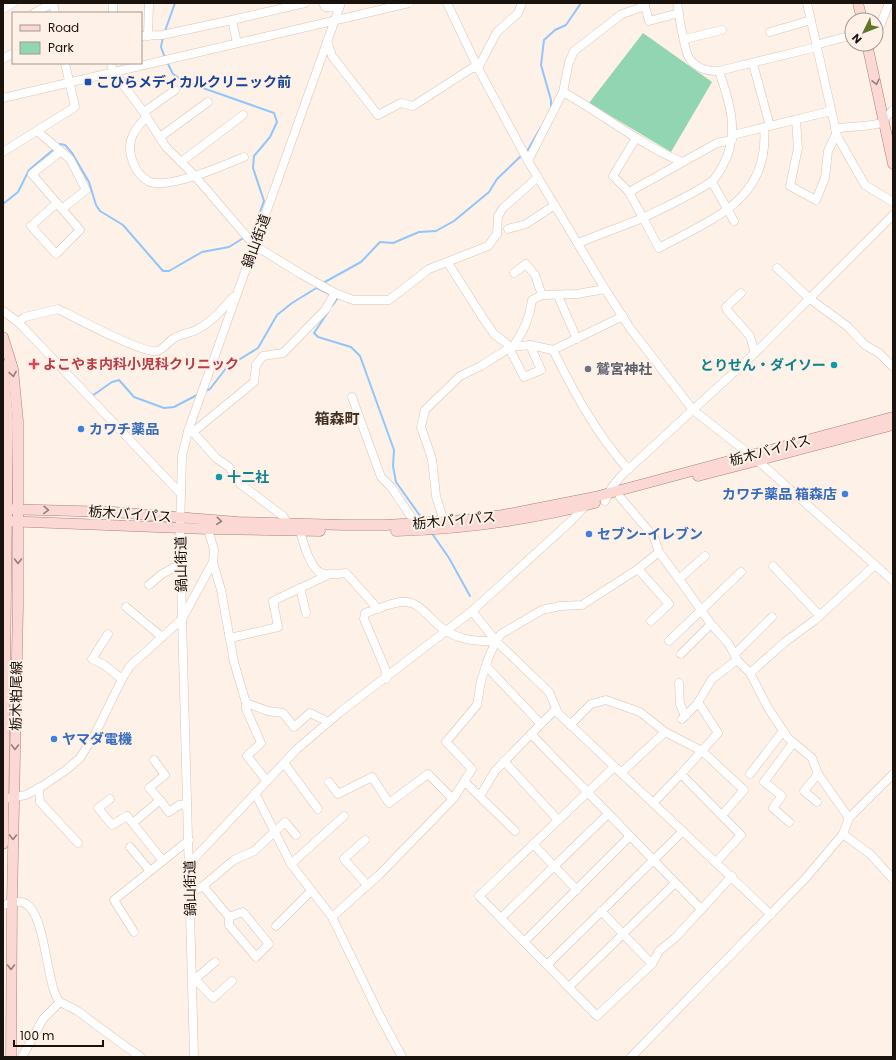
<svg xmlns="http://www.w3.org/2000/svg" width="896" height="1060" viewBox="0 0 896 1060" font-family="Poppins,'Noto Sans JP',sans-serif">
  <rect width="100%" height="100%" fill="#fef1e8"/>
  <!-- green -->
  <path fill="#91d5b2" d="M643,33L712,82L671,152L589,103Z"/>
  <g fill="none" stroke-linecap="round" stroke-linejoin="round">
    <!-- stream -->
    <g stroke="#91c6fc" stroke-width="2">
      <path d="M165,31L175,3"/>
      <path d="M163,37L161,47L165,58"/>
      <path d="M167,62L173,74L183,81L274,113L277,122L270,137L254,156L253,168L264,201L252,233L248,235"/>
      <path d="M551,109V100L541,65L544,40L555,30L566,25L581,3"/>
      <path d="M58,146L60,144L65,145L72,153L89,182L96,205L100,211L123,225L163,271H169L202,252L229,247L245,237"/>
      <path d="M526,153L541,127"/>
      <path d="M3,204L18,192L29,170L54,149"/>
      <path d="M323,283L361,262L380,242L393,243L419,232L436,231L454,221L489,192L497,179L522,155"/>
      <path d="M317,288L331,295"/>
      <path d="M332,306L337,299L335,298"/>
      <path d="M328,312L314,333L318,337L351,347L360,356L394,450L393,466L396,482L423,520"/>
      <path d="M205,391L210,389L227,367L258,348L277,315L292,303L318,287"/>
      <path d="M92,396L112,382L119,380L134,397L164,408L174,407L197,395"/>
      <path d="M431,532L449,558L470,596"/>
    </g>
    <!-- minor casing -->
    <g stroke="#d8c4b5" stroke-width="9">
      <g id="minor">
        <path d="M113,3V13"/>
        <path d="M323,3L325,7L339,8"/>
        <path d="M447,3L478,68L528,161L605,289L630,328L693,410L757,460L893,581"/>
        <path d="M677,3C679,14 684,50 689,58C696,68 708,72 719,71"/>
        <path d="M807,3L837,136L865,185L893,202"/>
        <path d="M645,6L649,21L679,13"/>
        <path d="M3,9L13,3"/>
        <path d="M34,13L53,3L55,13"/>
        <path d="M232,20L305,3"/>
        <path d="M876,28L880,26L889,3"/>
        <path d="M770,32L811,20"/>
        <path d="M141,36L162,35L232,20L237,43"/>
        <path d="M148,36L149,3"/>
        <path d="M685,39L722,30"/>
        <path d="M327,41L332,56L378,115L401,103L413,106L472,68H478L497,32L518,13L522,3"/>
        <path d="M816,45L852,35"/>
        <path d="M3,59L13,53"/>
        <path d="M111,63L113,71L142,110L166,147L195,176L254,245L301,274L335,293L353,300H389L429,269L488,246L497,234L498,216L503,208L538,177"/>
        <path d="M753,64L770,126"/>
        <path d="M563,92C603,114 639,144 682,162"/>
        <path d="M3,98L409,3"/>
        <path d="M144,112L175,90"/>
        <path d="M147,117C135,128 127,140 131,156C134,167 138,175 148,181C166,191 225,165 244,157"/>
        <path d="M884,119L893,110"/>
        <path d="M796,120L798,148L790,186L816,200L825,178L828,151L836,134"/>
        <path d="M764,128C770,200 712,219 659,248L643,218C665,207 690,196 711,182C716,178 720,171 723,165C740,134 730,103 719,71L817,47"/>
        <path d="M835,129C853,125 867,128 884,122"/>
        <path d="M37,131L70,159L86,190L62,209"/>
        <path d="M733,135L831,111"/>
        <path d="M160,137L208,102"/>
        <path d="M3,152L75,107L65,63"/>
        <path d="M528,161L563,92L569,62L574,51L622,14L645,6V3"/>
        <path d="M181,162L243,115"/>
        <path d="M712,182L734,221"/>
        <path d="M629,192L717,143L732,140"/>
        <path d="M57,203L31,226L56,254L80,230L32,174L61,151"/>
        <path d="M508,229L526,224L555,205"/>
        <path d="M578,243L643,218L629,192L613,176L636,138"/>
        <path d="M448,263L483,318L494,334L511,347L530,345L553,350L623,316"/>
        <path d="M777,268L810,299L847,326L865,345L879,353L893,367"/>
        <path d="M514,273L526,264L535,275L542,295"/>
        <path d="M741,293L726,307L727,310L750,336L755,353"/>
        <path d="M558,296L577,339"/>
        <path d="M3,311L18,322L181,494"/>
        <path d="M18,322L25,317L58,309C74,317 143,354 157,351C164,349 168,342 174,338C180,335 188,333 194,331C211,323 221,311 233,297"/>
        <path d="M514,345C524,331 530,317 532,300L542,295L577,294L605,289"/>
        <path d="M509,348L524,377L541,370L530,345"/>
        <path d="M553,350C574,392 596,434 628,469"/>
        <path d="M352,397L381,477L391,487L416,524"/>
        <path d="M188,431L193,432L254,382L256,365L263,356L283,353L325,310L335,293"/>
        <path d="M193,432L216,458L229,467L239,483L283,516L288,524"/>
        <path d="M620,497L654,537L659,552L676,575L711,624L729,644L737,660L750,673L768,708L788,738L812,758L818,774L849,818"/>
        <path d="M605,501L612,487L622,475L755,353L893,215"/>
        <path d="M444,522L436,496L432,459L421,427L425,410L460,376L481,366L511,347"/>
        <path d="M208,529L214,550L213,562L221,590L234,662L246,703L268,711L283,713L294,727L310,713L329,722"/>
        <path d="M300,531C303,542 311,572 324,574C331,575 339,574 346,573L378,609"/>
        <path d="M773,566L820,616"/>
        <path d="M638,569L669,604L651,621"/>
        <path d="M679,579L705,556"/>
        <path d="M149,585L162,574L182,563"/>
        <path d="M300,588L306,613"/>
        <path d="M126,607L162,637"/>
        <path d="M472,611L496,641L549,692L558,713L771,915"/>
        <path d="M108,634L92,659L103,664L122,679"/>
        <path d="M230,638L278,627L273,601L330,574"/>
        <path d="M669,641L741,572"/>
        <path d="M681,654L711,624"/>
        <path d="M735,654L772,617"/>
        <path d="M486,666L541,724"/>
        <path d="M750,673L785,642L815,620L875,565"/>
        <path d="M386,679L385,668L364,619L365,613C376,610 396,600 407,602C420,604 427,615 436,623C453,639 473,642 496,641"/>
        <path d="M679,683L680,704L685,716"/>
        <path d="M246,703V709L261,743L247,756L266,780"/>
        <path d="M556,709L531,734L701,909"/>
        <path d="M682,719L697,704L712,679L737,660"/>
        <path d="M570,725L591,704L606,700L640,712L665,732L702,751L744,790L722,815"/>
        <path d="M504,761L558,820"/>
        <path d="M284,763L318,809"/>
        <path d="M614,767L479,896L597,1016L652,964L659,951L675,938L732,876"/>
        <path d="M621,773L665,732"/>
        <path d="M681,774L718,733L698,702"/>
        <path d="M750,774L783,731"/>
        <path d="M464,781L515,831"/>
        <path d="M329,782L338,794L372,777L389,803L428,774L453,799"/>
        <path d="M39,788L40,802L78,843"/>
        <path d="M255,793L291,864L332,917L381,1018L402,1057"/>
        <path d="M480,796L495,771L531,734"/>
        <path d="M9,798L26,795L44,785L66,770L80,758L95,734L122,679L130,666L182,619L213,562"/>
        <path d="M110,799L98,808L112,825L127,816L163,861"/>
        <path d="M160,800L169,812L179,805L187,804"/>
        <path d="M817,802L804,791L818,774"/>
        <path d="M653,803L681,774L741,835L716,862"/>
        <path d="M789,822L773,808L782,796L764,782L793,743"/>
        <path d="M133,823L160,800L149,788L165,775L154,760"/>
        <path d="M843,834L870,854L893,879"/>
        <path d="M365,840L344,859L367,885"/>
        <path d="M533,844L577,890"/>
        <path d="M130,847L150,871"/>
        <path d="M189,864L297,749L339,713L472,611L570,522L587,504"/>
        <path d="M291,864L344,816"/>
        <path d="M203,886L234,860L254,851L285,822L296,835"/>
        <path d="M190,893L203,886L229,917V925L256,957L269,944L243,912L229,917"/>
        <path d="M3,905C8,904 16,901 21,902C47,906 45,987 60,1002C62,1003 75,1009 79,1012C99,1027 120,1043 141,1057"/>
        <path d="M601,911L652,964"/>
        <path d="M332,917L379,875L453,799L472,769L446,742L477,705L481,681L488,659L496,641L501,634L542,610L560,606L582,605L638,569L659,552"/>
        <path d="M501,918L608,814"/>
        <path d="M276,926L311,891"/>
        <path d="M134,932L114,900L189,840"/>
        <path d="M524,942L630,836"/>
        <path d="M547,965L683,831"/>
        <path d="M192,976L213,998L232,981"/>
        <path d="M195,979L215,962"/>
        <path d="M569,987L675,883"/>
        <path d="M22,1057L43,1019L60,1002"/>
        <path d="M194,1057L182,619L180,528L182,456L188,431L237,294L341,3"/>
        <path d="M631,1057L804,880L843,834L849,818L893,774"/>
      </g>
    </g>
    <!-- major casing -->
    <g stroke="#ab827b" stroke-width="11">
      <g id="major">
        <path d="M858,3L862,20"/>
        <path d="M867,44L893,164"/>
        <path d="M3,337L13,369L18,421V606L12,903L11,1057"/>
        <path d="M3,365L8,421L3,844"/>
        <path d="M698,476L893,425"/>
        <path d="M3,509L113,512L238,522L345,525H386L464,520L503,515L595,497L893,417"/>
        <path d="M3,521L208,529L320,531"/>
        <path d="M396,531C463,529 530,520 595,503"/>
      </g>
    </g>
    <!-- minor -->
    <use href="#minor" stroke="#fff" stroke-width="8"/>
    <!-- major -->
    <use href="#major" stroke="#fbd8d3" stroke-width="10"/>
  </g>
  <!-- one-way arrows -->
  <defs><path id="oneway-chevron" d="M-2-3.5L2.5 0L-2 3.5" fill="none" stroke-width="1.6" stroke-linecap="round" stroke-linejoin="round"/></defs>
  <g stroke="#957f7a">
    <use href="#oneway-chevron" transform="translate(876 82) rotate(77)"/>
    <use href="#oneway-chevron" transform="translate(13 374) rotate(80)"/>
    <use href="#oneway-chevron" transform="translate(46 510) rotate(2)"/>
    <use href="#oneway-chevron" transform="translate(219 521) rotate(5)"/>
    <use href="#oneway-chevron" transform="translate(18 561) rotate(90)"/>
    <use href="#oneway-chevron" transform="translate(15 747) rotate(91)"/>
    <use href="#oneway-chevron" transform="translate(13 837) rotate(91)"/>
    <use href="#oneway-chevron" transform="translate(11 967) rotate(90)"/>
  </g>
  <!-- markers -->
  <rect fill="#1a4fb4" stroke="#fef1e8" stroke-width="1.5" x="84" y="78" width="8" height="8" rx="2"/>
  <path fill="#e0444e" stroke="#fef1e8" stroke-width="1.5" d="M32 358h4v4h4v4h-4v4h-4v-4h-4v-4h4z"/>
  <g fill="#0f9aa8" stroke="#fef1e8" stroke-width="1.5">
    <circle cx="834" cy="365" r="4"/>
    <circle cx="219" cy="477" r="4"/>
  </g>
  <circle fill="#6b7280" stroke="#fef1e8" stroke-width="1.5" cx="588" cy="369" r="4"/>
  <g fill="#3f7fe0" stroke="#fef1e8" stroke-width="1.5">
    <circle cx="81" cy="429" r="4"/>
    <circle cx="845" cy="494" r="4"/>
    <circle cx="589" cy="534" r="4"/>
    <circle cx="54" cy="739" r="4"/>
  </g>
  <g text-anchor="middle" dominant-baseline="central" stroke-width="4" stroke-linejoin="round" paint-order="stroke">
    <!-- transit labels -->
    <g font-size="14" font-weight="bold" fill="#164399" stroke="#fef1e8" text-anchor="start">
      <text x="96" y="82">こひらメディカルクリニック前</text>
    </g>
    <!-- street labels -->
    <g font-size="14" fill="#19120d" stroke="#fef1e8">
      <text transform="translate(256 241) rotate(-70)">鍋山街道</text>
      <text transform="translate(770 450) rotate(-15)">栃木バイパス</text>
      <text transform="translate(130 514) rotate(4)">栃木バイパス</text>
      <text transform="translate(454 520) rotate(-5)">栃木バイパス</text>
      <text transform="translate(181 564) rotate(-91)">鍋山街道</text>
      <text transform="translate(16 696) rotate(-89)">栃木粕尾線</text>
      <text transform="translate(190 888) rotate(-91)">鍋山街道</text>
    </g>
    <!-- health labels -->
    <g font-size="14" font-weight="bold" fill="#be3a42" stroke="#fef1e8" text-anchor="start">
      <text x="43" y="364">よこやま内科小児科クリニック</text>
    </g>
    <!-- culture labels -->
    <g font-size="14" font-weight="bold" fill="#0d838f" stroke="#fef1e8" text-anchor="end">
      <text x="826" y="365">とりせん・ダイソー</text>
      <text x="227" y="477" text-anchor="start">十二社</text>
    </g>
    <!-- worship labels -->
    <g font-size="14" font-weight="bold" fill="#5b616d" stroke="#fef1e8" text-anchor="start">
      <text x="596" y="369">鷲宮神社</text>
    </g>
    <!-- shop labels -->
    <g font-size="14" font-weight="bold" fill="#366cbe" stroke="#fef1e8" text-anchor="start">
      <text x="89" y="429">カワチ薬品</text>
      <text x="837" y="494" text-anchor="end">カワチ薬品 箱森店</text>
      <text x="597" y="534">セブン-イレブン</text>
      <text x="62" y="739">ヤマダ電機</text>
    </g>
    <!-- neighbourhood labels -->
    <g font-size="15" font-weight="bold" fill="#413125" stroke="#fef1e8">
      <text x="337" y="418">箱森町</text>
    </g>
  </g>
  <!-- border -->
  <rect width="896" height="1060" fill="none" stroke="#19120d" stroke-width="8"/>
  <!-- legend -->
  <rect x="12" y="12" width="130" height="52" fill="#fef1e8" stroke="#a29890"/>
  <rect x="20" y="25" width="20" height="6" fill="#fbd8d3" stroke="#a29890"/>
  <text x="48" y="32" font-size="12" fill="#19120d">Road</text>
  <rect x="20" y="42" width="20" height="12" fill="#91d5b2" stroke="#a29890"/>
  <text x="48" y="52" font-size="12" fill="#19120d">Park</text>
  <!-- north arrow -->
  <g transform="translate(864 32) rotate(227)"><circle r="19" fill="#fef1e8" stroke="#a29890"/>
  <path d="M0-3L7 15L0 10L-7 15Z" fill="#5f7527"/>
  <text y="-6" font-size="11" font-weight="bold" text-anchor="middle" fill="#19120d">N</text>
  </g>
  <!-- scale -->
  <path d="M14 1040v6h89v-6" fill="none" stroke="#19120d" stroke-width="2"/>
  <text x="20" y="1040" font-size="12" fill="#19120d" stroke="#fef1e8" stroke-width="3" paint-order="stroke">100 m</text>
</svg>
